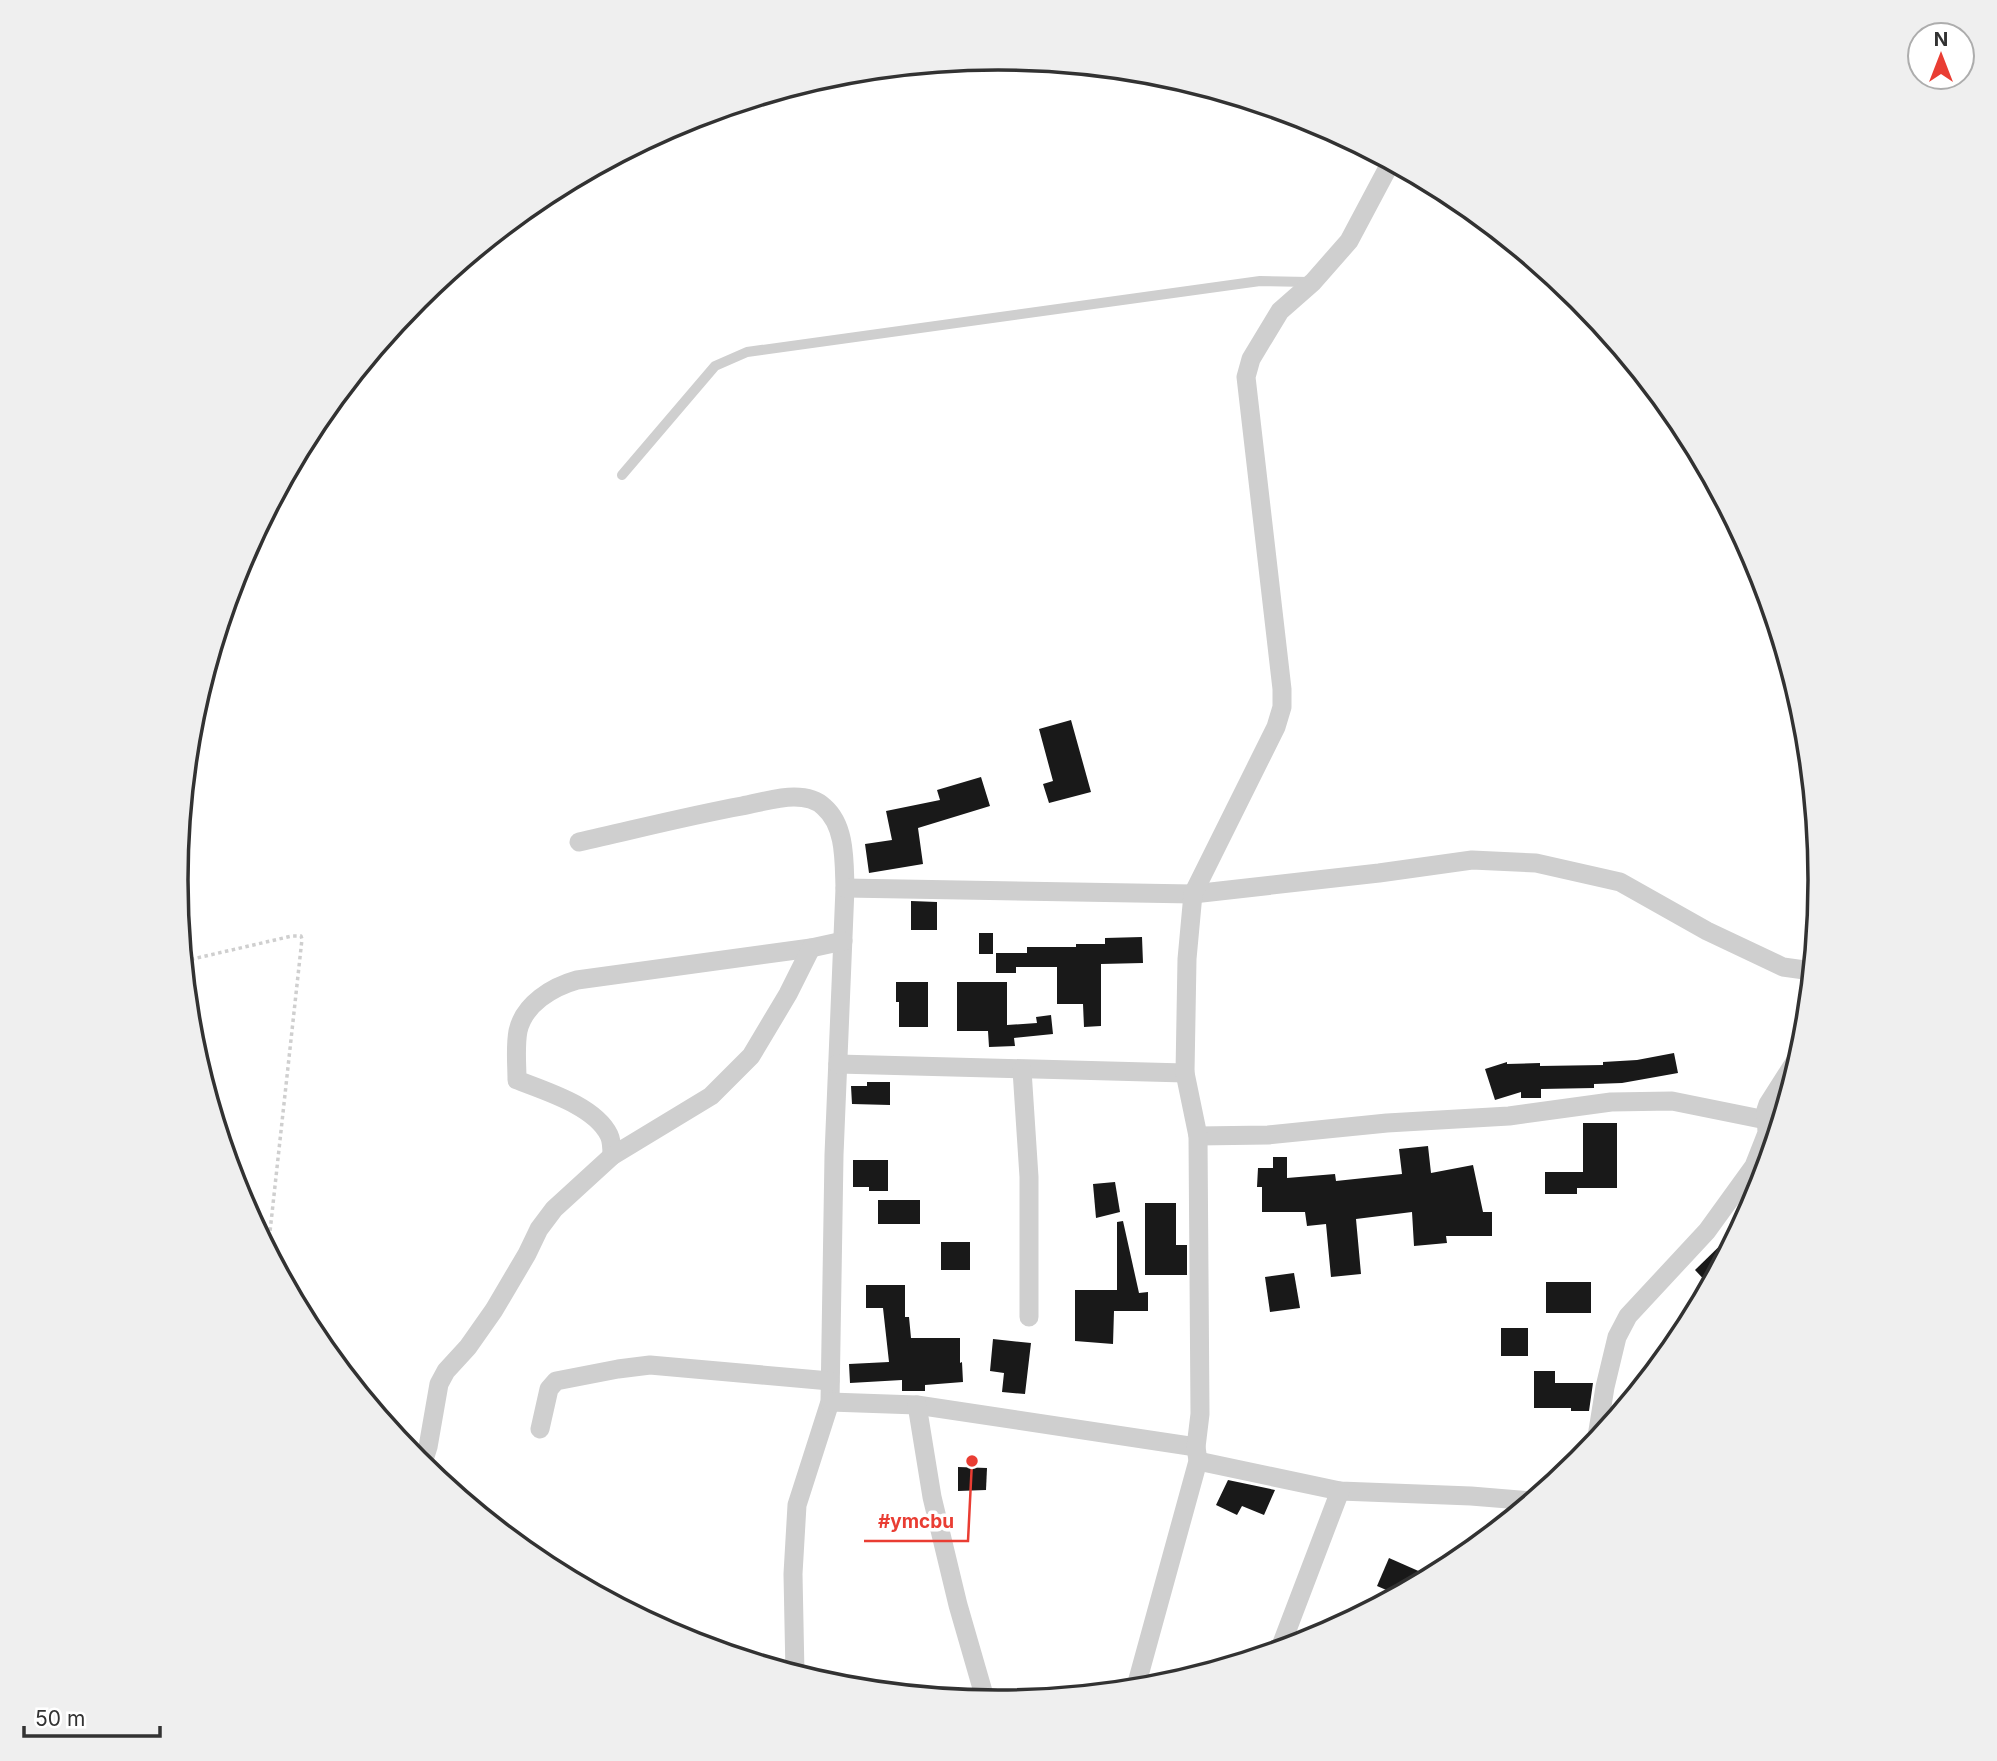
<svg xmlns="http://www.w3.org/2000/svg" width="1997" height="1761" viewBox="0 0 1997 1761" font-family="Inter,sans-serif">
  <rect width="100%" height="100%" fill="#fff"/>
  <!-- building -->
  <g fill="#191919">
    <path d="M1071,720L1091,792L1049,803L1043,784L1053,781L1039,729Z"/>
    <path d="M981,777L990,806L918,828L923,864L869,873L865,844L892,840L886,811L940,800L937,790Z"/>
    <path d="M911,901L937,902V930H911Z"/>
    <rect x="979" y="933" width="14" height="21"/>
    <path d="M1142,937L1143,963L1101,964V1026L1084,1027L1083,1004H1057V967H1016V973H996V953H1027V947H1076V944H1105V938Z"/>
    <path d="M896,982H928V1027H899V1002H896Z"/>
    <path d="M957,982H1007V1025L1037,1023L1036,1017L1051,1015L1053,1034L1014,1038L1015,1046L989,1047L988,1031H957Z"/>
    <path d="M1674,1053L1678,1073L1622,1083L1594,1084V1088L1541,1089V1098H1521V1092L1495,1100L1485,1069L1507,1062V1064L1540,1063V1066L1603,1065V1062L1637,1060Z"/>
    <path d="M867,1082H890V1105L852,1104L851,1086H867Z"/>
    <path d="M1583,1123H1617V1188H1577V1194H1545V1172H1583Z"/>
    <path d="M1428,1146L1431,1173L1473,1165L1483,1212H1492V1236H1446L1447,1243L1414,1246L1412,1212L1356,1219L1361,1274L1331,1277L1326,1224L1307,1226L1305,1212H1262V1187H1257L1258,1168H1273V1157H1287V1178L1335,1174L1336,1181L1402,1174L1399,1149Z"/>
    <path d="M853,1160H888V1191H869V1187H853Z"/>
    <path d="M1115,1182L1120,1212L1096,1218L1093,1184Z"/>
    <rect x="878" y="1200" width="42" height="24"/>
    <path d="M1145,1203H1176V1245H1187V1275H1145Z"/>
    <path d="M1123,1221L1139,1293L1148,1292V1311H1114L1113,1344L1075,1341V1290H1117V1222Z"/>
    <path d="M1737,1229L1740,1231L1710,1286L1695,1270Z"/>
    <rect x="941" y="1242" width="29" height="28"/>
    <path d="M1294,1273L1300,1308L1270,1312L1265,1277Z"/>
    <rect x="1546" y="1282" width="45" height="31"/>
    <path d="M866,1285H905V1317H909L911,1338H960V1363L962,1362L963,1382L925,1385V1391H902V1380L850,1383L849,1364L889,1362L883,1308H866Z"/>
    <rect x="1501" y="1328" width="27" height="28"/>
    <path d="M993,1339L1031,1343L1025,1394L1002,1392L1004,1373L990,1371Z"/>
    <path d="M1534,1371H1555V1383H1593L1589,1411H1571V1408H1534Z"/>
    <path d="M958,1467L987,1468L986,1490L958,1491Z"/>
    <path d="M1228,1480L1275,1490L1264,1515L1242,1506L1237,1515L1216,1505Z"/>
    <path d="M1389,1558L1423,1573L1418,1585L1398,1595L1377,1586Z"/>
  </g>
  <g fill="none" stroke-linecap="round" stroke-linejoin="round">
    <!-- path -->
    <path stroke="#cfcfcf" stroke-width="3.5" stroke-dasharray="3.5 3.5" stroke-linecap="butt" d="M184,961L292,936H301L302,939L268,1250"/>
    <!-- lane -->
    <path stroke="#cfcfcf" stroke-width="10" d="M622,475L715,366L747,352L1260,281L1309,282"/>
    <!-- street -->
    <g stroke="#cfcfcf" stroke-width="19">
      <path d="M579,842C633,830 687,816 742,806C758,803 777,797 794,797C805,797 816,799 824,807C846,826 844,862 845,888L834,1155L830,1402L797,1505L793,1574L795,1674"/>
      <path d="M845,888L1193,894L1379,873L1472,860L1536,863L1620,882L1707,931L1783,967L1812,971"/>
      <path d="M838,1064L1185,1073"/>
      <path d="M1022,1070L1029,1177V1317"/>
      <path d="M1198,1136L1268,1135L1387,1123L1509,1116L1611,1102L1672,1101L1766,1120"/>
      <path d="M612,1156C612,1149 612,1141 609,1135C595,1106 545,1091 517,1080C517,1064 515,1047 518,1031C524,1004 552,987 577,980L811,948L843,941"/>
      <path d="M830,1402L917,1405L1196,1447"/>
      <path d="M917,1405L932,1497L958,1605L986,1702"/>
      <path d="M540,1429L549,1389L556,1381L618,1369L650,1365L830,1381"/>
      <path d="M1596,1443L1605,1387L1617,1337L1628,1316L1707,1231L1754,1166L1767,1133L1766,1110L1768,1104L1798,1057L1807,1023"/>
      <path d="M1198,1461L1340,1491L1471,1496L1533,1501"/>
      <path d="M422,1466L428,1447L439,1384L446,1371L468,1347L494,1310L527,1254L539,1229L554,1209L612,1156L711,1096L751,1056L788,994L811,948"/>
      <path d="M1279,1651L1340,1491"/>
      <path d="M1135,1690L1198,1461L1196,1447L1200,1414L1198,1136L1185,1073L1187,959L1193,894L1276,727L1282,707V689L1246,377L1251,359L1280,311L1313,282L1349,241L1391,162"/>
      <path d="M996,1703L1032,1700"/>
    </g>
  </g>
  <!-- crop -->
  <path d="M0 0H1997V1761H0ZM188 880a810 810 0 1 1 1620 0a810 810 0 1 1-1620 0Z" fill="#efefef" fill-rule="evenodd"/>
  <path fill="none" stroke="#323232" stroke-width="3.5" d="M188 880a810 810 0 1 1 1620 0a810 810 0 1 1-1620 0Z"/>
  <!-- callouts -->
  <path fill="none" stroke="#e93d33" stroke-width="2.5" d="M972 1461L968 1541H864"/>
  <circle fill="#e93d33" stroke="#fff" stroke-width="2.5" cx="972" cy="1461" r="7"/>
  <g font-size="19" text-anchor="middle" font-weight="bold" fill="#e93d33" stroke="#fff" stroke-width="7" stroke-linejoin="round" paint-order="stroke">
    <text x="916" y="1528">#ymcbu</text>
  </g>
  <!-- north arrow -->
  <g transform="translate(1941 56)"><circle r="33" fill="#ffffff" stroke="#adadad" stroke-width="2"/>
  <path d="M0-5L12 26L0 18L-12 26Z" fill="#e93d33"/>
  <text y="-10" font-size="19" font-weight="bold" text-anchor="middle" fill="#323232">N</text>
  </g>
  <!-- scale -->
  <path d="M24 1726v10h136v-10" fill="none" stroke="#323232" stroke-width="3.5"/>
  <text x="35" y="1726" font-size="21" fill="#323232" stroke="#ffffff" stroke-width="5" paint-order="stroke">50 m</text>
</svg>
